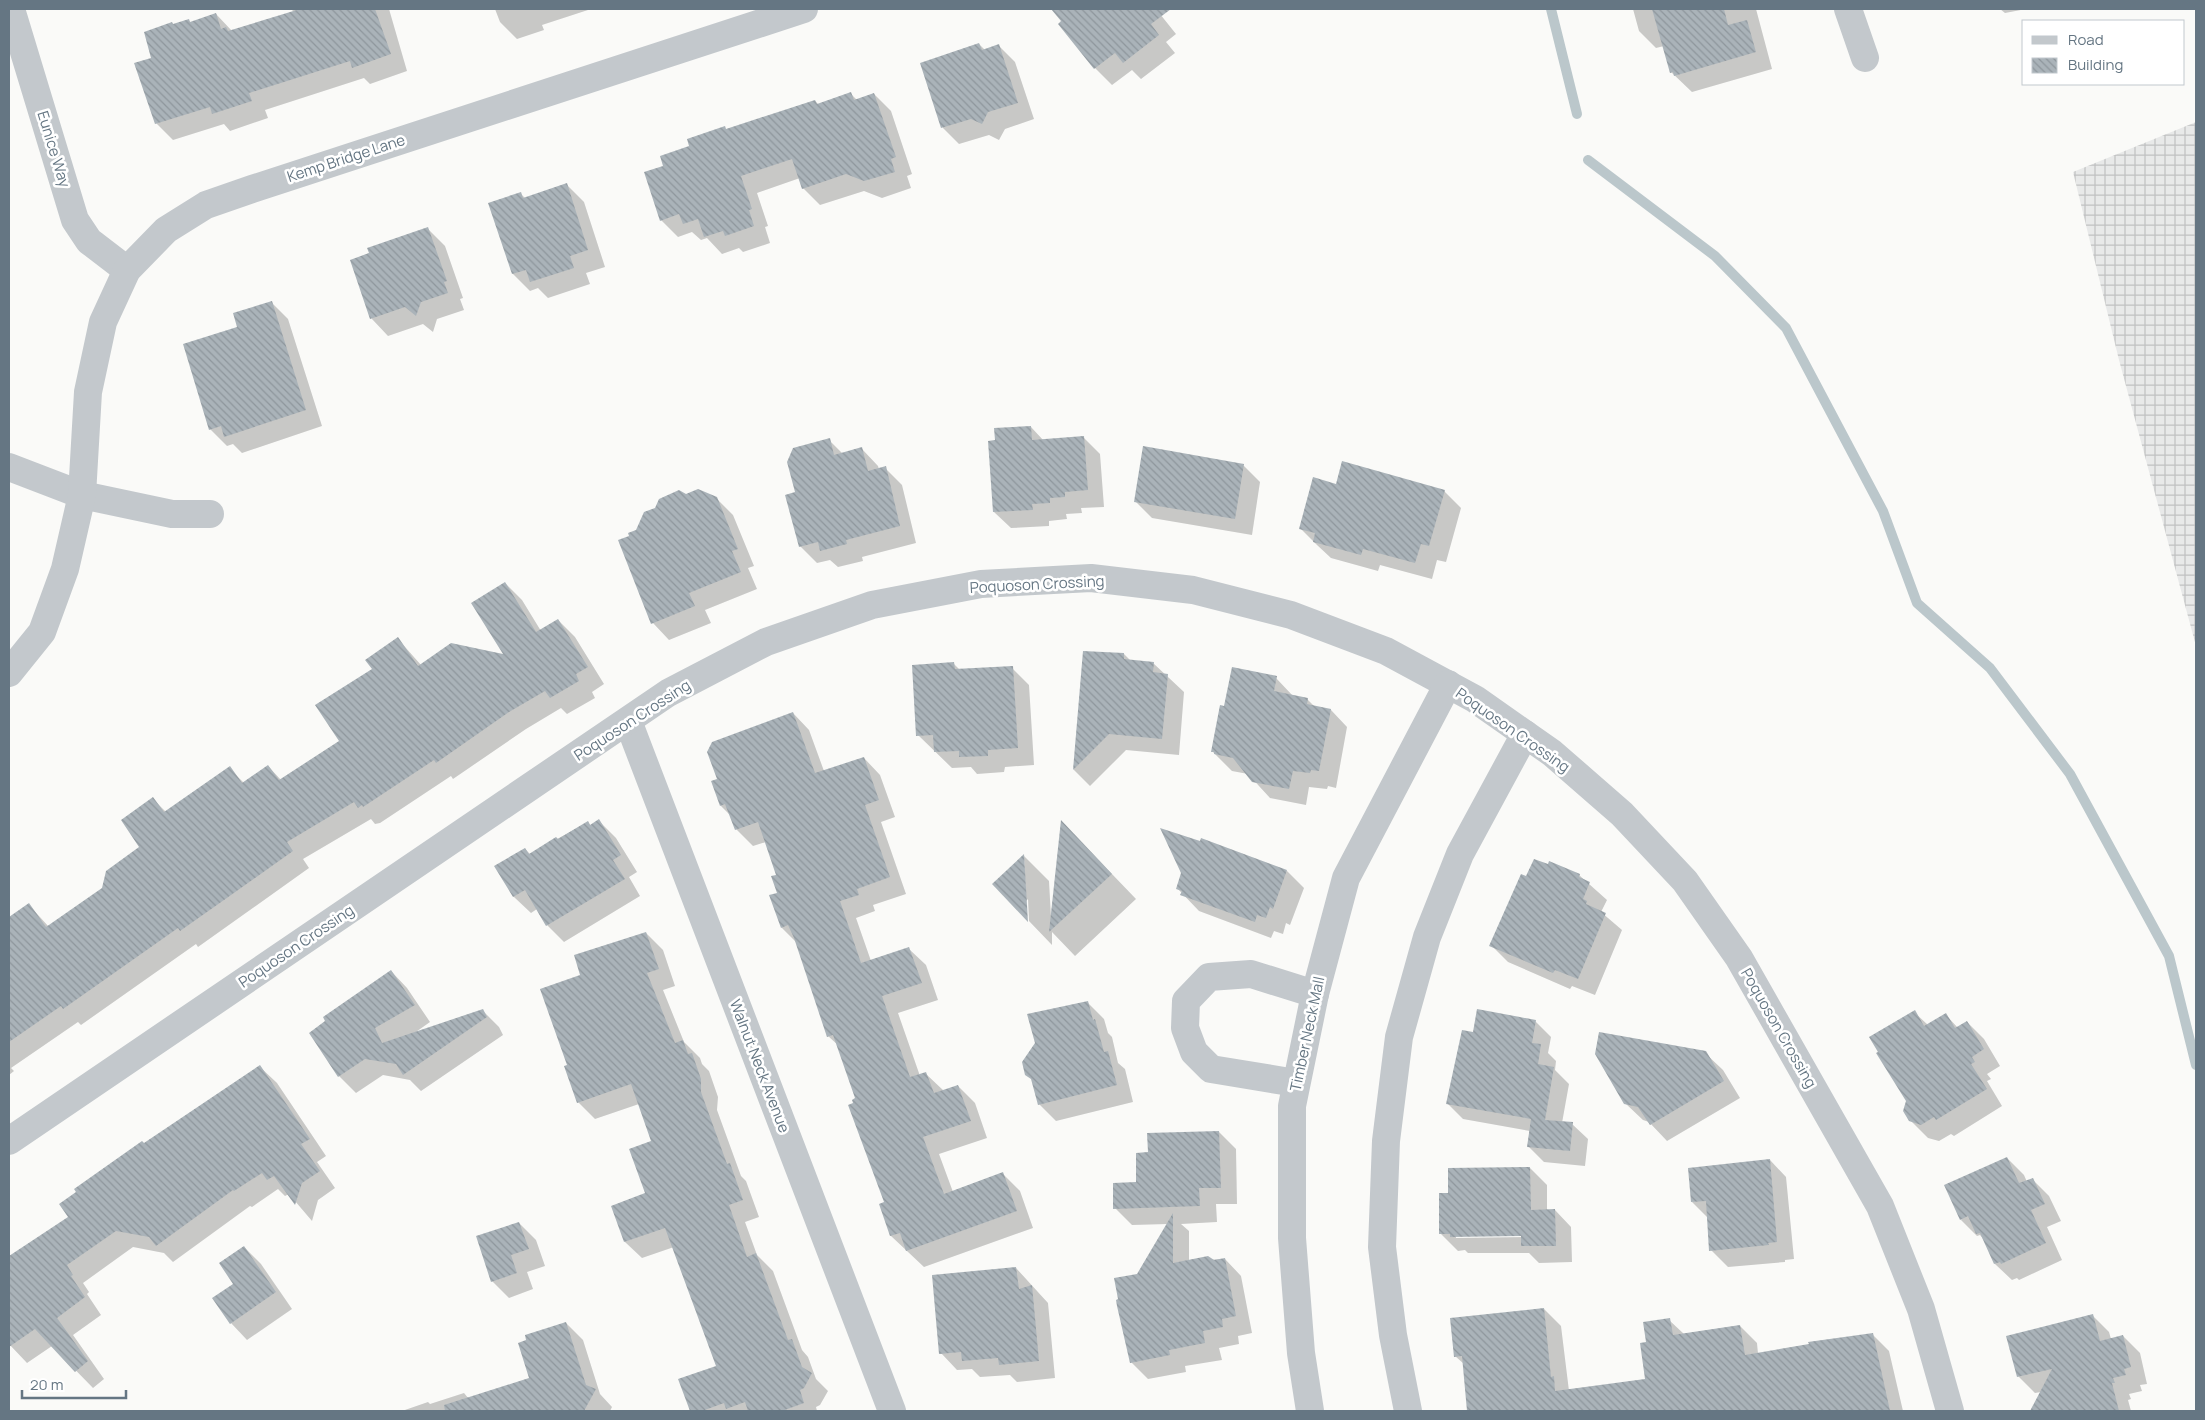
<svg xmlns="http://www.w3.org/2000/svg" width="2205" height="1420" viewBox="0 0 2205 1420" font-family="Manrope,sans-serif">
  <defs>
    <pattern id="industrial-grid" width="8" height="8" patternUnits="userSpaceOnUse" patternTransform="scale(1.25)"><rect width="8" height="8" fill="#e8e9e9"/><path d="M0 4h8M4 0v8" fill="none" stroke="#c0c1c2"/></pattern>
    <pattern id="building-back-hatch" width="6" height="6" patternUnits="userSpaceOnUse" patternTransform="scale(1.25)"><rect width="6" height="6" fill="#aab3b9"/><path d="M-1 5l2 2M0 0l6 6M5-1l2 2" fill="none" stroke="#8e969c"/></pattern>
  </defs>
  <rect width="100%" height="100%" fill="#fafaf8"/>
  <!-- industrial -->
  <path fill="url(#industrial-grid)" d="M2196,122V646L2119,360L2073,172Z"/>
  <!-- shadow -->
  <g fill="#0003" fill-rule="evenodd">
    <path d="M292,9H389L407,71L370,84L364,78L265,110L268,118L230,131L224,124L173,140L156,123L153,59L173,25L188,20L191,23L216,14L232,31L293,12Z"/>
    <path d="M495,9H588V10L542,25L544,30L517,39L500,22Z"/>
    <path d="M1062,9H1156L1176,34L1166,42L1175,53L1141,79L1132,70L1112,85L1095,68L1056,13Z"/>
    <path d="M1633,9H1756L1772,69L1692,92L1671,72L1664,46L1656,48L1639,31Z"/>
    <path d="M2000,9H2026L2005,13Z"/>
    <path d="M979,44L985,50L998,45L1015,62L1034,119L1005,129L999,140L989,135L959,144L943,128L921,64Z"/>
    <path d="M851,94L857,100L874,94L891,111L912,174L907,176L911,188L882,198L864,191L820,205L803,188L800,178L757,193L768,226L765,227L770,243L743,252L739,248L722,254L707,238L701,240L692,232L678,237L661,220L665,167L691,147L727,130L815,101L819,105Z"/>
    <path d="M567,185L584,202L605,267L586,273L590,284L548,298L538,288L530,291L513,274L490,204L520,193L526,199Z"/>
    <path d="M428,229L445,246L463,298L460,299L464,310L437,319L433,332L423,324L388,336L372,319L352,260Z"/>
    <path d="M271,302L288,319L322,426L242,453L233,444L227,446L210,429L238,327Z"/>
    <path d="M1031,427L1044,441L1084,438L1100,454L1104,507L1081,508L1082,513L1066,514L1067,519L1049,521V526L1011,528L994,512Z"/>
    <path d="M829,440L843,454L862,449L878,466L879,469L885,468L902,485L916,543L862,557L863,561L838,567L830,560L817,563L800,546L796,493Z"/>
    <path d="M1243,465L1260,482L1252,535L1152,518L1135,501Z"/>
    <path d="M1336,485L1444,491L1461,508L1446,562L1437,560L1432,579L1380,565L1378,571L1331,558L1317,545L1300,528Z"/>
    <path d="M716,498L733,515L754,566L748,568L757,589L705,610L711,623L669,640L653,623L619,541L631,537L637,531Z"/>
    <path d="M505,583L522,600L541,631L558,620L575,637L604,684L592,692L595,698L567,714L561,708L526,729L453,779L451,776L380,823L375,824L371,819L303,859L309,868L198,947L196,944L81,1025L78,1022L11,1068L14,1071L9,1075V964L40,969L9,925V919L29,905L49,927L104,889L141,848L153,799L166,812L229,768L244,783L268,766L281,780L341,742L373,669L398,639L421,665L506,656Z"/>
    <path d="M1084,652L1124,654L1131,661L1153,663L1184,692L1179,755L1126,750L1090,786L1074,770Z"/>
    <path d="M954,664L960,670L1012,668L1029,685L1034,765L1005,767L1004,772L977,774L971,767L952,768L918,735Z"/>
    <path d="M1276,678L1293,696L1307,699L1315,707L1331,710L1347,727L1336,788L1328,786L1327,789L1309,787L1306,805L1270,798L1248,774L1232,771L1212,751L1225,708Z"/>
    <path d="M793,713L809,730L824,771L864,758L880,775L895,817L881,822L906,894L873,905L875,911L856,918L871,961L909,949L926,965L938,1000L898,1013L920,1076L926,1074L944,1091L958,1086L975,1103L987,1138L939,1154L953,1192L1003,1174L1020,1191L1033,1228L924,1267L891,1236L885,1202L855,1104L857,1099L839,1046L828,1036L797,943L782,928L777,875L766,842L753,846L736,829L731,816L721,806L718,780Z"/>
    <path d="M599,821L616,838L637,872L629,877L640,896L564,942L547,925L537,909L531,913L514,897L496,867L525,849L530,854L588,822L591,826Z"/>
    <path d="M1086,847L1136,899L1075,956L1052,932V945L1029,921L1028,899L1026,901L1024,856L1049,881L1051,917Z"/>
    <path d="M1287,871L1304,888L1290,925L1286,923L1283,934L1274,931L1271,938L1199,911L1177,888Z"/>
    <path d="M1579,875L1607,900L1601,912L1622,930L1595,995L1572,986L1570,989L1508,962L1491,945L1527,878Z"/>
    <path d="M646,933L663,950L675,986L663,990L684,1042L700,1058L702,1064L709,1071L718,1097L717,1110L741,1176L746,1181L759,1217L745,1222L757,1255L773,1271L802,1350L808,1357L816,1379L828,1391L820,1405L816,1407L817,1411H691L680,1380L718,1367L674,1247L642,1258L625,1242L613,1206L647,1194L652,1142L639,1104L595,1119L578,1102L568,1066L582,976Z"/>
    <path d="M391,971L407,988L430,1022L413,1034L482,1010L499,1027L503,1035L421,1091L410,1080L383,1075L356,1093L339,1076L310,1033Z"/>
    <path d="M1087,1002L1104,1019L1108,1033L1112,1037L1118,1063L1125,1069L1133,1102L1056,1121L1039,1104Z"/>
    <path d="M1914,1012L1928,1025L1946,1015L1958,1028L1967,1022L1984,1039L2000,1066L1987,1074L1991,1079L1987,1081L2002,1106L1954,1136L1951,1134L1939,1141L1928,1138L1910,1120L1907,1101Z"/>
    <path d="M1535,1021L1551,1037L1548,1053L1556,1061L1555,1070L1569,1084L1562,1123L1572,1124L1588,1139L1585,1166L1544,1162L1529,1147L1530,1131L1463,1119L1447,1103L1474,1034Z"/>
    <path d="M1705,1053L1723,1070L1740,1098L1667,1141L1649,1122L1643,1120L1625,1103Z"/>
    <path d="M260,1067L277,1083L326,1156L317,1162L335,1188L318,1200L312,1221L289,1194L285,1196L278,1189L252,1207L250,1206L173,1262L164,1253L133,1247L83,1283L89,1292L87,1294L101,1315L73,1335L104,1379L93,1388L52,1346L27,1363L9,1344V1257L70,1217L144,1144Z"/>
    <path d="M1219,1132L1236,1149L1237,1204H1216L1217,1222L1181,1224L1189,1231V1261L1225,1259L1241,1276L1252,1333L1238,1336L1239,1344L1219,1348L1222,1360L1185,1366L1186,1372L1148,1379L1131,1362L1138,1275L1168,1224L1132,1225L1115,1208L1138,1183L1149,1153Z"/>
    <path d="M2007,1158L2024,1175L2027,1182L2032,1179L2049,1196L2061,1221L2047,1227L2062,1260L2019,1280L2017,1278L2012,1280L1995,1264L1984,1240L1980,1235L1977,1236L1961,1220Z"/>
    <path d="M1770,1160L1786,1177L1794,1259L1785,1260V1262L1728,1267L1711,1250L1708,1218L1692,1202Z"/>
    <path d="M1530,1168L1547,1185V1211L1555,1210L1571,1227L1572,1262L1539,1263L1529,1253H1468L1465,1250L1458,1251L1441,1234L1449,1194ZM1527,1235V1237L1456,1238V1236Z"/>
    <path d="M519,1223L536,1240L545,1266L527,1272L533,1289L509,1298L492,1281Z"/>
    <path d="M244,1247L261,1264L292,1309L247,1340L231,1323Z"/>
    <path d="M1016,1268L1048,1303L1055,1378L1017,1382L1010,1375L980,1377L972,1369L957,1370L941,1353Z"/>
    <path d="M1544,1309L1561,1326L1569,1391L1647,1380L1648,1343L1669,1320L1684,1334L1740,1326L1757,1343L1758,1354L1872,1334L1889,1351L1903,1411H1468L1464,1364L1455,1356Z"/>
    <path d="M2092,1315L2109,1332L2111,1339L2123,1336L2140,1353L2147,1384L2140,1385L2142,1391L2129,1394L2131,1399L2128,1400L2131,1411H2032L2041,1392L2035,1393L2018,1376Z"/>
    <path d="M566,1323L583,1340L600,1394L612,1407L610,1411H402L428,1402L430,1404L464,1393L469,1399L530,1379Z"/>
  </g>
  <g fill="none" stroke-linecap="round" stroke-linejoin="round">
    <!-- stream -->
    <g stroke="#bbc7cb" stroke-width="10">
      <path d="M1551,9L1577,114"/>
      <path d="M1588,160L1715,256L1786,328L1883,511L1917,603L1990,668L2070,774L2169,956L2196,1065"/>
    </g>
  </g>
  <!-- building -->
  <g fill="url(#building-back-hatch)">
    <path d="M300,9H375L391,54L352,68L350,61L249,93L252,101L212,114L210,107L155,124L134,63L151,58L144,32L172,22L173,24L189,19L190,22L216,13L221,29L226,27L228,31Z"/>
    <path d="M1051,9H1171L1151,24L1159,35L1123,63L1115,53L1094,69L1058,24L1061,21Z"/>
    <path d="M1652,9H1724L1728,25L1747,20L1756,52L1674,76L1673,72L1670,73Z"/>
    <path d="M979,43L982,50L999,44L1018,103L988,112L982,124L971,119L941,128L920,63Z"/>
    <path d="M851,92L854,100L874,93L896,157L891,159L895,172L864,181L846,174L802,189L792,159L741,176L752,209L749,210L754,226L725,236L723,231L704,237L698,219L683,224L679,214L660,221L644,172L663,166L660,156L689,146L687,139L725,126L726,129L815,100L817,104Z"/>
    <path d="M567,183L588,250L570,256L574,268L530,282L526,270L512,274L488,203L521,192L523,198Z"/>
    <path d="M428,227L447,281L444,282L448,293L421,302L416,316L405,307L370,319L350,260L369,253L367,248Z"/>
    <path d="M272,301L306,410L224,437L221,426L209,430L183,344L237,327L233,313Z"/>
    <path d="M1031,426L1032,440L1084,436L1088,490L1065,492V497L1050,498V503L1032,504L1033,510L993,512L988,441L995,440L994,428Z"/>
    <path d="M830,438L834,455L862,447L868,471L886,466L900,526L846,540L847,544L820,551L818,542L799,547L785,495L795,492L787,462L793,448Z"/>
    <path d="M1143,446L1244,464L1235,519L1134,502Z"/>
    <path d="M1342,461L1445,490L1429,546L1421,544L1415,563L1363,549L1361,555L1313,542L1315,533L1299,529L1313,477L1336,484Z"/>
    <path d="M698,489L717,497L738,549L732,551L741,572L689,593L695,606L651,624L618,540L629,536L628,533L636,530L644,512L655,508L659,499L679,490L686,494Z"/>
    <path d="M505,582L536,632L558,619L588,667L576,674L579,681L550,698L545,691L509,712L436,763L434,760L363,807L362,805L358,808L354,802L287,842L293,851L224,900L180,931L178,928L63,1009L61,1006L9,1042V917L29,903L46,927L102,888L106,871L139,847L121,820L153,797L164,812L230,766L242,783L268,765L279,780L339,741L315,705L372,669L365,660L398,637L418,666L451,643L503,654L471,603Z"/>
    <path d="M1083,651L1124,653V659L1154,662L1153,672L1168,674L1162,739L1109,734L1073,770Z"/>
    <path d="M954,662L955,669L1013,666L1018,748L988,750V756L959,757V751L934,752L933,735L916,736L912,665Z"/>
    <path d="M1232,667L1277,676L1274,691L1308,698L1307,704L1331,709L1319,771L1311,770L1310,773L1293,771L1289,789L1252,782L1233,758L1214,754V752H1211L1220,705L1224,706Z"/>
    <path d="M793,712L815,773L864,757L879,800L865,805L890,877L857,889L859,895L840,901L861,963L909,947L922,983L882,996L910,1077L926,1072L934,1093L958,1085L971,1121L923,1137L944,1194L1003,1172L1017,1211L906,1251L900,1233L890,1236L879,1204L884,1202L848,1105L853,1103L852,1100L855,1098L833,1035L827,1037L794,938L788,925L781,928L769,895L777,893L771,876L776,875L758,822L735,830L725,804L720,806L711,781L717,779L707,752L712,742Z"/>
    <path d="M599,819L621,855L613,860L625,879L546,926L525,890L513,897L494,866L525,848L529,854L556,837L558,839L588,821L590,825Z"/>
    <path d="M1061,820L1112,874L1049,932Z"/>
    <path d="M1160,828L1200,841L1201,838L1287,870L1273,909L1270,907L1266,918L1257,915L1255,922L1180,895L1182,891L1176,889L1181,873Z"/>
    <path d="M1024,854L1028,922L992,884Z"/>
    <path d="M1534,859L1548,864L1549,861L1580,874L1579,877L1590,882L1583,899L1587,901L1586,904L1606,913L1578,979L1555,970L1553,973L1489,946L1521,874L1526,876Z"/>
    <path d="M646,932L659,969L647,973L675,1043L683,1040L688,1054L692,1053L701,1079V1092L727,1164L730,1163L743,1200L729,1205L747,1257L756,1253L788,1340L792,1339L802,1367L812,1373L804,1388L800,1390L804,1403L782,1411H748L745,1402L726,1409L724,1403L702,1411H690L678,1379L716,1366L665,1228L624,1242L611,1206L645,1193L629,1149L651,1141L631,1084L577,1103L564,1066L567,1065L540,989L580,975L574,955Z"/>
    <path d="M391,970L415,1005L375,1028L382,1043L483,1009L487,1017L403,1075L396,1064L365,1059L338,1077L309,1033L325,1021L323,1017Z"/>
    <path d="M1088,1001L1093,1020L1095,1019L1104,1052L1108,1051L1117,1085L1038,1105L1031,1079L1025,1075L1022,1062L1035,1043L1027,1014Z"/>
    <path d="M1477,1009L1536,1020L1532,1043L1541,1044L1538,1064L1554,1067L1545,1120L1573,1122L1570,1151L1527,1147L1531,1119L1446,1104L1462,1030L1473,1032Z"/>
    <path d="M1915,1010L1924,1026L1946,1013L1955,1028L1967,1021L1984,1049L1972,1057L1975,1062L1971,1064L1987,1089L1936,1120L1934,1117L1921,1125L1909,1121L1903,1111L1906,1101L1876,1053L1878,1052L1869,1037Z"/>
    <path d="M1599,1032L1706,1051L1724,1081L1650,1125L1638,1107L1624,1104L1595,1054Z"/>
    <path d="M260,1065L310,1139L301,1144L320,1171L302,1183L295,1205L274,1176L267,1180L262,1173L234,1191L233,1190L156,1246L149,1237L116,1231L67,1265L73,1275L71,1276L85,1297L57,1318L88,1361L75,1372L35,1329L9,1347V1256L68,1217L59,1204L76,1192L74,1189L142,1141L144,1143Z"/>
    <path d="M1219,1131L1221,1188H1199L1200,1206L1113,1209V1183L1136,1182V1153L1148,1152L1147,1133Z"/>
    <path d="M2007,1157L2019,1183L2033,1178L2045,1204L2031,1210L2046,1243L2001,1264L2000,1262L1994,1264L1980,1233L1976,1234L1968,1216L1960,1220L1944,1185Z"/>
    <path d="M1770,1159L1777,1242L1768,1243L1769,1245L1709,1251L1706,1201L1691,1202L1688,1168Z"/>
    <path d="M1530,1167L1531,1210L1555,1209L1556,1246H1521V1236L1450,1237V1234H1439V1193H1448V1168Z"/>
    <path d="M1173,1213V1263L1208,1256L1214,1260L1225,1258L1236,1316L1222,1319L1223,1327L1203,1331L1205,1343L1169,1350L1170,1355L1130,1363L1117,1306L1116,1300L1118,1299L1114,1278L1137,1274Z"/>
    <path d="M519,1222L529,1249L511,1255L517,1273L491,1282L476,1236Z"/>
    <path d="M244,1246L276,1292L230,1324L212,1298L233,1284L219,1263Z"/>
    <path d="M1016,1267L1019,1289L1032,1285L1039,1361L999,1365L998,1358L962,1361L961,1352L939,1354L932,1275Z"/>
    <path d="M1544,1308L1551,1377L1554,1376L1555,1391L1645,1379L1640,1343L1646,1342L1643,1322L1670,1318L1673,1335L1740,1325L1745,1355L1809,1344L1808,1342L1873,1333L1890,1411H1467L1462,1356L1454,1357L1450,1318Z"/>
    <path d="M2093,1314L2100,1341L2123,1335L2131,1367L2124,1369L2126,1375L2113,1378L2115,1383H2112L2119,1411H2030L2052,1369L2017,1377L2006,1336Z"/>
    <path d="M566,1322L586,1385L596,1389L584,1411H445L444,1405L529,1378L518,1343L526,1340L525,1335Z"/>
  </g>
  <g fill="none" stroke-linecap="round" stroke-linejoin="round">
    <!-- minor -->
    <g stroke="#c3c8cc" stroke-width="28">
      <path d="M11,9L75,220L89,241L127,270"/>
      <path d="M1848,9L1865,58"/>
      <path d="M9,467L82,495L172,514H210"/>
      <path d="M9,673L42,632L65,569L82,495L88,392L103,322L127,270L166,230L206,205L252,189L804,9"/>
      <path d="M628,721L892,1411"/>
      <path d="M1296,1083L1211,1069L1194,1052L1185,1028L1186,1001L1209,977L1251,974L1315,994"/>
      <path d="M9,1141L668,693L766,642L872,605L981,584L1091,578L1193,590L1291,615L1386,651L1475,699L1552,753L1622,814L1685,881L1739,958L1880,1206L1921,1309L1950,1411"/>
      <path d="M1310,1411L1301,1353L1292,1238V1106L1315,994L1346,878L1448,684"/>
      <path d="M1408,1411L1393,1335L1382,1247L1386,1141L1399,1037L1427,937L1460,854L1525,734"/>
    </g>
  </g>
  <g text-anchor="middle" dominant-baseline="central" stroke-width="5" stroke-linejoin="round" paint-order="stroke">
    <!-- street labels -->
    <g font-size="15" fill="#657683" stroke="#fff">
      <text transform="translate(54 149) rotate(73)">Eunice Way</text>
      <text transform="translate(346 158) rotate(-18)">Kemp Bridge Lane</text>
      <text transform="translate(1037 584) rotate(-3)">Poquoson Crossing</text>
      <text transform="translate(632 720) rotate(-33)">Poquoson Crossing</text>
      <text transform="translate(1513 730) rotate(35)">Poquoson Crossing</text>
      <text transform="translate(296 946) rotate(-34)">Poquoson Crossing</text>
      <text transform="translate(1779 1028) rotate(60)">Poquoson Crossing</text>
      <text transform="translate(1307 1034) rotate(-78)">Timber Neck Mall</text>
      <text transform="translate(760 1066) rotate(69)">Walnut Neck Avenue</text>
    </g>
  </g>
  <!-- border -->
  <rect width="2205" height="1420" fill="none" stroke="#657683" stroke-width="20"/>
  <!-- legend -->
  <rect x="2022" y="20" width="162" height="65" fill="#ffffff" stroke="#c1c8cd"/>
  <rect x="2032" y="36" width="25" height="8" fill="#c3c8cc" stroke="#c1c8cd"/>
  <text x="2068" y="45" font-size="15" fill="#657683">Road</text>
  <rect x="2032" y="58" width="25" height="15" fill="url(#building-back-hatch)" stroke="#c1c8cd"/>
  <text x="2068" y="70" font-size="15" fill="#657683">Building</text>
  <!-- scale -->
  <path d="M22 1390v8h104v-8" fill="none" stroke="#657683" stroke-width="2.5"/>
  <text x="30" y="1390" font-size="15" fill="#657683" stroke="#ffffff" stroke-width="4" paint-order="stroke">20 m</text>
</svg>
